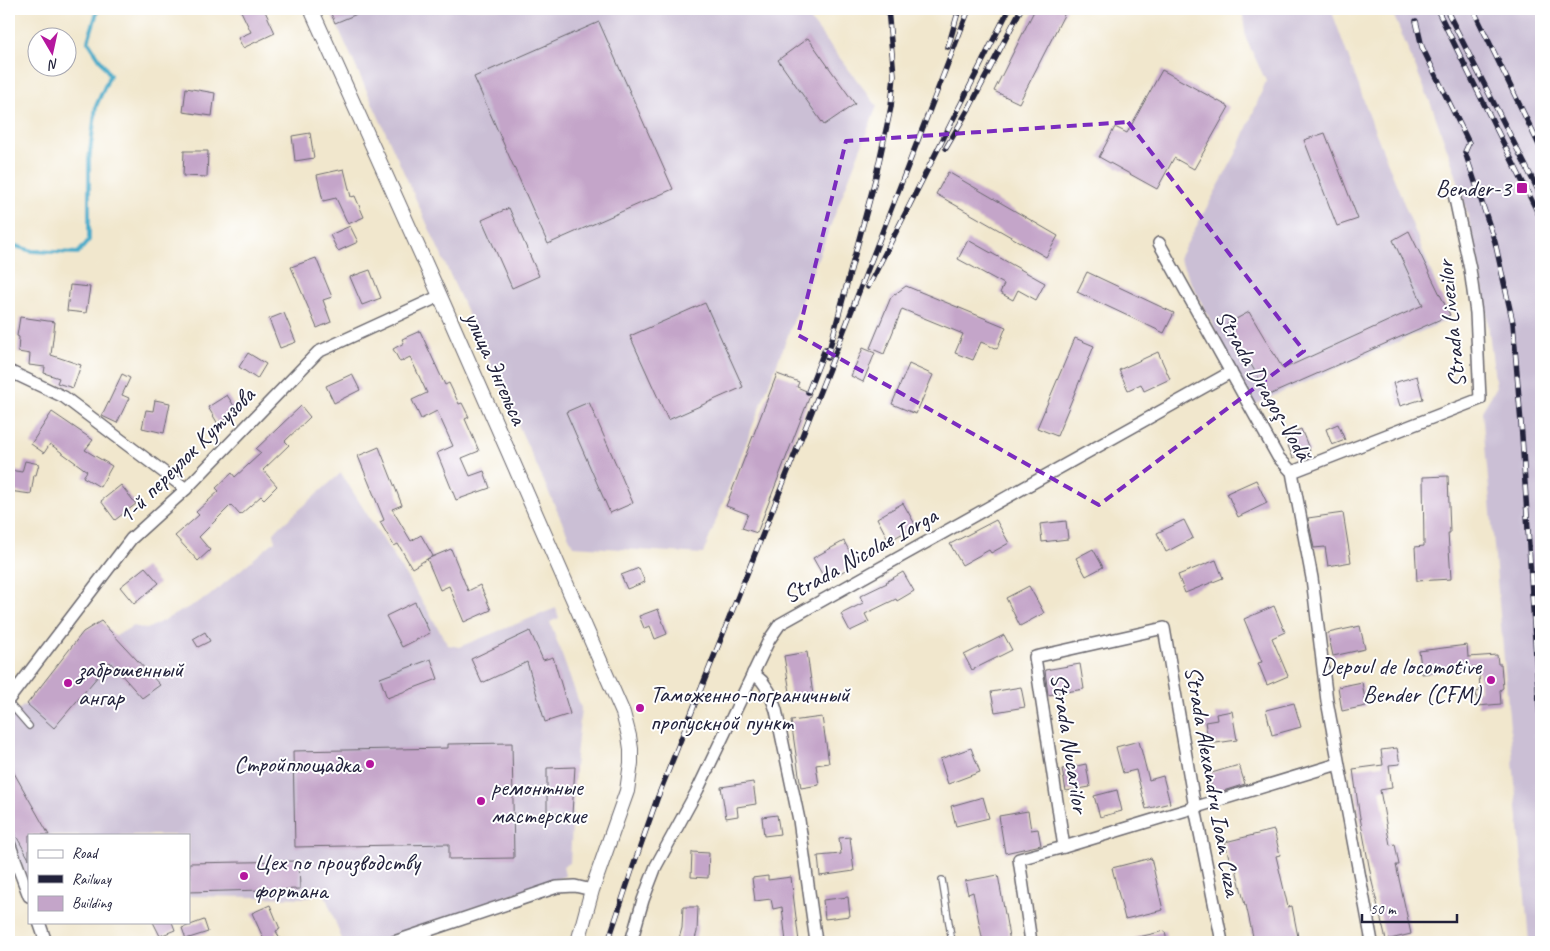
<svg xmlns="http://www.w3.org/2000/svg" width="1550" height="951" viewBox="0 0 1550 951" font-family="Caveat,sans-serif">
  <rect width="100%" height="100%" fill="#fff"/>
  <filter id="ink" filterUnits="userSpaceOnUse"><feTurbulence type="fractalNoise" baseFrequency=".02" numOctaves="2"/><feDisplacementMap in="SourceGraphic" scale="10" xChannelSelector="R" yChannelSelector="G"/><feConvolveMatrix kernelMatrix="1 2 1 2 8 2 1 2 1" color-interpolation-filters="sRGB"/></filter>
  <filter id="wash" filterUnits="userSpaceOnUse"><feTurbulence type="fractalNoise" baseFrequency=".0096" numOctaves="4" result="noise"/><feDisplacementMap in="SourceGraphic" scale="20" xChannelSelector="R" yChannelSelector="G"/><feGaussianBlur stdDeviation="1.12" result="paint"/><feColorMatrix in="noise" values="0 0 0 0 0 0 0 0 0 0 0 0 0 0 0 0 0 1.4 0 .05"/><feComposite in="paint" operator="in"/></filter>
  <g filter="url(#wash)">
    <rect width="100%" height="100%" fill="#f1e7cd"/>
    <!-- industrial -->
    <g fill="#cbbfd5">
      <path d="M343,9H802L877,106L703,554L573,546L332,14Z"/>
      <path d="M1242,9H1331L1373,126L1450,319L1253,405L1179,258L1237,152L1266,81L1246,39Z"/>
      <path d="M1391,9H1541V942H1529L1482,411L1496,388L1486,307L1478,261L1467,213L1455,172L1433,109Z"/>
      <path d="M341,473L427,609L448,645L459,647L556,608L559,618L550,622L581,708L575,767L570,863L563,866L565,876L375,942H343L323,890L308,898L189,896V835H29V883L9,836V717L114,637L133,626L147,629L208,597L275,541L274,532Z"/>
    </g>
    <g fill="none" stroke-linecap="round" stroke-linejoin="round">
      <!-- stream -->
      <path stroke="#4aabc9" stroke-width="4" d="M9,244L32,251L78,253L89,240V160L96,106L110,75L88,41L98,9"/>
    </g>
    <g id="blocks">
      <!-- building -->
      <g fill="#c4a5c9">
        <path d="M240,9H264L275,33L243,48L238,38L251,32Z"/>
        <path d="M329,9H369L335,23Z"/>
        <path d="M1035,9H1067L1019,103L994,91Z"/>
        <path d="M599,22L673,189L548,244L474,77Z"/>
        <path d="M808,38L855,104L824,125L778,60Z"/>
        <path d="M1162,70L1229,107L1194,169L1174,158L1157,189L1099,157L1115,127L1127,133Z"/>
        <path d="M186,88L215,93L212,116L183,112Z"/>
        <path d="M310,133L314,158L295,161L292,136Z"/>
        <path d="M1325,133L1358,219L1337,226L1304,140Z"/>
        <path d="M184,151H208L207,177L183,176Z"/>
        <path d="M344,169L351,197L355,196L364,217L348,224L336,198L323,201L317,175Z"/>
        <path d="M948,172L1058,236L1046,257L936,194Z"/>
        <path d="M509,208L539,276L512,288L482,220Z"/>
        <path d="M350,226L358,242L338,251L330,235Z"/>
        <path d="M1409,231L1450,315L1269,395L1227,324L1249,312L1283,369L1423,305L1393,240Z"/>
        <path d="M968,240L1045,283L1036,300L1018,290L1013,300L1000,293L1004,284L958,259Z"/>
        <path d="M316,258L332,297L323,300L331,322L317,328L291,267Z"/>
        <path d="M370,270L381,298L362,305L350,277Z"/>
        <path d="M1087,272L1174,313L1164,333L1077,292Z"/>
        <path d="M70,285L90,287L86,313L67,311Z"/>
        <path d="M906,286L1006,327L997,349L981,342L973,360L955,353L963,334L902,309L884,354L870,348L891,297Z"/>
        <path d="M705,303L743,387L668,420L630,336Z"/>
        <path d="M284,313L296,342L280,348L269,319Z"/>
        <path d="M20,317L55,322L51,355L81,365L73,388L57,383L59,378L44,373L45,367L29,365L30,354L18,352L19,337L17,336Z"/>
        <path d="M420,331L445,385L449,383L459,404L462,403L469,417L465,419L479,451L462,458L470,476L484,471L490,488L456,500L437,453L453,446L437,411L421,419L412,400L427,393L410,357L400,362L393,349L404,343L402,339Z"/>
        <path d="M1075,338L1094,346L1057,436L1037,428Z"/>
        <path d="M863,348L875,353L863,382L851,376Z"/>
        <path d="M1158,352L1170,379L1144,391L1141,384L1128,390L1119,370Z"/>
        <path d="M248,353L266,364L257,379L239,367Z"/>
        <path d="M909,364L933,375L916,414L892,404Z"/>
        <path d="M122,374L130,378L122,395L129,398L117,423L102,416Z"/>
        <path d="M352,374L360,390L334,403L326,386Z"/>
        <path d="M777,374L799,382L797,387L811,393L757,533L742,528L748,514L726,506Z"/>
        <path d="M1417,376L1423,399L1400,406L1393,383Z"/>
        <path d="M227,395L238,412L218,424L208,407Z"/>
        <path d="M155,400L170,403L164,433L142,428L146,410L153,411Z"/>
        <path d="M589,402L633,503L610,513L566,412Z"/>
        <path d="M301,406L310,417L285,441L289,445L263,470L277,486L264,499L261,496L240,515L231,505L199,537L210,550L198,561L175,536L199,515L196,512L219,491L216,488L232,473L235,477L261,453L256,449Z"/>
        <path d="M52,412L93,440L85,450L112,466L100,487L83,477L87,471L50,444L44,453L31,444Z"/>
        <path d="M1338,424L1345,440L1332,445L1326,429Z"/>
        <path d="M1301,429L1310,451L1293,458L1284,436Z"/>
        <path d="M379,447L402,505L392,509L411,541L421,535L433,556L427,559L451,549L468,591L480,585L491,610L464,622L449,586L440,590L427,559L412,568L398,544L394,546L380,522L384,520L358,456Z"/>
        <path d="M25,461L39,464L36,475H34L31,494L9,491V470L22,472Z"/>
        <path d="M1448,476L1450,533H1448L1451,579L1417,581L1415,547L1424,546L1423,477Z"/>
        <path d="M1256,480L1267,503L1238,517L1227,493Z"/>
        <path d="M121,485L136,504L115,520L101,501Z"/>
        <path d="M903,503L916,526L889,541L877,518Z"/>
        <path d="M1343,513L1351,562L1328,566L1325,547L1314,548L1308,518Z"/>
        <path d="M996,520L1009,543L991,553L989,550L962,565L950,544Z"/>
        <path d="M1184,520L1193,538L1166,552L1157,533Z"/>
        <path d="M1066,521L1068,539L1042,542L1040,524Z"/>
        <path d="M844,541L856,564L826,581L813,558Z"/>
        <path d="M1093,549L1103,567L1086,576L1076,558Z"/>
        <path d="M1216,560L1223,578L1185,593L1178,575Z"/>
        <path d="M145,567L159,583L134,604L120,587Z"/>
        <path d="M639,568L645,582L627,589L621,575Z"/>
        <path d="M903,572L914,591L897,601L896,599L865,614L869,622L850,631L841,614L863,603L860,596L887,583L886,582Z"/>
        <path d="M1029,586L1044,613L1020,626L1006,598Z"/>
        <path d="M415,602L430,633L402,647L386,616Z"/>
        <path d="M1274,606L1285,632L1272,638L1288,676L1267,685L1258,663L1262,662L1244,619Z"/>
        <path d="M658,609L667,634L655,639L650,626L644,628L639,616Z"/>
        <path d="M101,621L160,685L142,698L110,662L54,728L27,704L83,632Z"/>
        <path d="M1360,626L1365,649L1333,656L1328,633Z"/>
        <path d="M530,631L543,660L553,657L570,714L545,722L527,662L482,683L471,659Z"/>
        <path d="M205,632L210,641L198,647L193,639Z"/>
        <path d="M1004,635L1012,650L972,670L964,655Z"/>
        <path d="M1467,645L1468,657L1497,655L1498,664H1501L1503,688L1500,690L1501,704L1478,706L1476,692L1480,691L1479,672H1476L1475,667L1456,669V666L1436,669L1437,672L1422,674L1419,651Z"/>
        <path d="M807,652L813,695L791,698L784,656Z"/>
        <path d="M431,659L438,679L387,698L380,678Z"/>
        <path d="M1080,664L1084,689L1048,695L1045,670Z"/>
        <path d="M1362,682L1366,706L1342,711L1338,687Z"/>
        <path d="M1021,687L1025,707L995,712L991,692Z"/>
        <path d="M1294,703L1301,727L1272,735L1266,710Z"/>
        <path d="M1232,711L1237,740L1209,744L1205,722L1217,720L1216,714Z"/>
        <path d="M822,717L829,763L816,765L819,785L801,788L791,721Z"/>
        <path d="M1139,741L1149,780L1163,776L1170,803L1146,809L1136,770L1123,773L1116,747Z"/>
        <path d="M512,743L514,858L449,859V844L295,847L293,751L448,748V744Z"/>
        <path d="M971,748L980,772L948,784L940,759Z"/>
        <path d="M1397,748L1400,764L1389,765L1392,788L1380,790L1390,845L1395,844L1399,865H1396L1411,934L1386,940L1372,882L1359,812L1353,769L1383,765L1381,750Z"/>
        <path d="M9,764L49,835H29V859L9,823Z"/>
        <path d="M1086,764L1090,787L1066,791L1062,769Z"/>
        <path d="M1239,765L1245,784L1214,794L1208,774Z"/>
        <path d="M575,767L572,814L547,813V768Z"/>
        <path d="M753,782L756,804L737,807L738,816L726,818L721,787Z"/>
        <path d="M1117,790L1122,811L1100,817L1094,796Z"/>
        <path d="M983,797L989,818L956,826L951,806Z"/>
        <path d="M1028,811L1031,830L1038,829L1041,845L1005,853L999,816Z"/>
        <path d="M777,815L780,834L764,836L762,817Z"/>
        <path d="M1274,830L1280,855L1276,856L1288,907L1292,906L1299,942H1264V939L1254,941L1246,905H1245L1235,865L1231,866L1225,842Z"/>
        <path d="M850,837L854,871L820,876L818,856L841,854L839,838Z"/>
        <path d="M692,852L709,853L708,878L691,877Z"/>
        <path d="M1151,858L1163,910L1125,919L1112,868Z"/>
        <path d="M299,861L300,889L189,892V863Z"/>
        <path d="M998,875L1010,942H983L973,892L968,894L965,881Z"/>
        <path d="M768,876V880L791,877L799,942H786L782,907L773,909L771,899L755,901L752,878Z"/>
        <path d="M848,897L850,916L825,919L823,900Z"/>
        <path d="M270,905L280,929L276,931L281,942H265L252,913Z"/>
        <path d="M683,907H698L697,932L694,942H678L682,928Z"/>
        <path d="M204,920L208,932L186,939L182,928Z"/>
        <path d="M153,922H172L175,930L160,936Z"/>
        <path d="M1165,931L1167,942H1135L1134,938Z"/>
      </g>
    </g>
  </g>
  <g filter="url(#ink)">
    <use href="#blocks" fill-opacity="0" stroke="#6a676e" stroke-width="1"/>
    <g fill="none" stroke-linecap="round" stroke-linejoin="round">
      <!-- service casing -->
      <g stroke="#6a676e" stroke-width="8">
        <g id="service">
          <path d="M9,703L29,726"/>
          <path d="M942,880L952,942"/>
        </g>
      </g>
      <!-- minor casing -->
      <g stroke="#6a676e" stroke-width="14">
        <g id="minor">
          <path d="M1159,243L1278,457L1292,472L1312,578L1327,701L1372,942"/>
          <path d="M9,371L64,397L186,489"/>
          <path d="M1292,472L1480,399L1476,313L1470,269L1454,194"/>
          <path d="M753,673L762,681L769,691L776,710L799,820L816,942"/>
          <path d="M9,699L131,539L186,489L318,352L440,296"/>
          <path d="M9,843L29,896"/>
          <path d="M1064,847L1035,657L1164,628L1195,808L1222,942"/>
          <path d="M39,922L46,942"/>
          <path d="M394,942L557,887L575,886L592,890"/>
          <path d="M631,942L643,900L656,866L698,789L769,640L780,624L1231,372"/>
          <path d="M1031,942L1019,859L1064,847L1338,764"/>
        </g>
      </g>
      <!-- tertiary casing -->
      <g stroke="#6a676e" stroke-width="16">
        <path id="tertiary" d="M311,9L440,296L623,713L629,736L631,749V763L627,791L592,890L578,942"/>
      </g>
      <!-- service -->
      <use href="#service" stroke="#fff" stroke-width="5.5"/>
      <!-- minor -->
      <use href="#minor" stroke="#fff" stroke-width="11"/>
      <!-- tertiary -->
      <use href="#tertiary" stroke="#fff" stroke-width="14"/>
      <!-- rail casing -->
      <g stroke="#22223b" stroke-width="5.5">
        <g id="rail">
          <path d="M1437,9L1541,219"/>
          <path d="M1446,9L1541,196"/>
          <path d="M1473,9L1541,149"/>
          <path d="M1416,21L1422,47L1469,143L1465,152L1495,242L1513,323L1522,436L1541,734"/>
          <path d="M948,47L959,9"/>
          <path d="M946,148L971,105L1021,9"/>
          <path d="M868,287L1009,9"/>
          <path d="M827,358L875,180L891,107L894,75L888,9"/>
          <path d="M808,392L825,349"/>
          <path d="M608,942L633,867L657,799L832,361L969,9"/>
        </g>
      </g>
      <!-- rail -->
      <use href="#rail" stroke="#fff" stroke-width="4" stroke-dasharray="11" stroke-linecap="butt"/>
    </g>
  </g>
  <!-- marked area -->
  <path fill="none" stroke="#7b2cbf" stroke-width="4" stroke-dasharray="10 6" stroke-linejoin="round" d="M1128,122L1304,351L1099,505L798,335L846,141Z"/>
  <!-- markers -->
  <g fill="#b5179e" stroke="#fff" stroke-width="2">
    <rect x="1516" y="182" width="12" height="12" rx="2.5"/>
    <circle cx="1491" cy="680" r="5"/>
    <circle cx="68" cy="683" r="5"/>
    <circle cx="640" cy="708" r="5"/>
    <circle cx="370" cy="764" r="5"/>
    <circle cx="481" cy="801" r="5"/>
    <circle cx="244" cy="876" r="5"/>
  </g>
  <g text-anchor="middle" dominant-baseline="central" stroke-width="4" stroke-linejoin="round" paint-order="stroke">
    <!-- poi labels -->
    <g font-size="24" fill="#22223b" stroke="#fff" text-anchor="start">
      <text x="1511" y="188" text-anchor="end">Bender-3</text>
      <text x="1481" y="666" text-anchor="end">Depoul de locomotive<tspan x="1481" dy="28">Bender (CFM)</tspan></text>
      <text x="78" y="669">заброшенный<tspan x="78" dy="28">ангар</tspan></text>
      <text x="650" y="694">Таможенно-пограничный<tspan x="650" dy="28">пропускной пункт</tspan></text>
      <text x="360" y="764" text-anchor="end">Стройплощадка</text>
      <text x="491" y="787">ремонтные<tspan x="491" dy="28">мастерские</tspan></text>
      <text x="254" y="862">Цех по производству<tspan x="254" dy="28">фортана</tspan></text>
    </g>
    <!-- street labels -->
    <g font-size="24" fill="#22223b" stroke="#fff">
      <text transform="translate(1451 324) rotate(-96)">Strada Livezilor</text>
      <text transform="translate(496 368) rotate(66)">улица Энгельса</text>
      <text transform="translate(1264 385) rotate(60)">Strada Dragoş-Vodă</text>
      <text transform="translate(186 455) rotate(-45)">1-й переулок Кутузова</text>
      <text transform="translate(860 555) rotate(-29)">Strada Nicolae Iorga</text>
      <text transform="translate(1070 743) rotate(81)">Strada Nucarilor</text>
      <text transform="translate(1213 781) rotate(80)">Strada Alexandru Ioan Cuza</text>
    </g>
  </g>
  <!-- margin -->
  <rect width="1550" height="951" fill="none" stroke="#fff" stroke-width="30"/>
  <!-- legend -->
  <rect x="28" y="834" width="162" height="90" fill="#ffffff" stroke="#a7a7b1"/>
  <rect x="38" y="850" width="25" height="8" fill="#ffffff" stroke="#a7a7b1"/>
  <text x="72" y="858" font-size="15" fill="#22223b">Road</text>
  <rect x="38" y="875" width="25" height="8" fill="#22223b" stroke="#a7a7b1"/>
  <text x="72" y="884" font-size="15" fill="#22223b">Railway</text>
  <rect x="38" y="896" width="25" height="15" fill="#c4a5c9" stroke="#a7a7b1"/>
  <text x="72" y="908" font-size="15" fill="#22223b">Building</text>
  <!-- north arrow -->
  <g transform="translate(52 52) rotate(171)"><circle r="24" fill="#ffffff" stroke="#a7a7b1"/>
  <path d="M0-4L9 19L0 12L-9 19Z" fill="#b5179e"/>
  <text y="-8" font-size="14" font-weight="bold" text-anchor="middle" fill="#22223b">N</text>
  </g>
  <!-- scale -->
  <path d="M1362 914v8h95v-8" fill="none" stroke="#22223b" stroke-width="2.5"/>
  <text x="1370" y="914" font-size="15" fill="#22223b" stroke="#ffffff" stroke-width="4" paint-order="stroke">50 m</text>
</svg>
